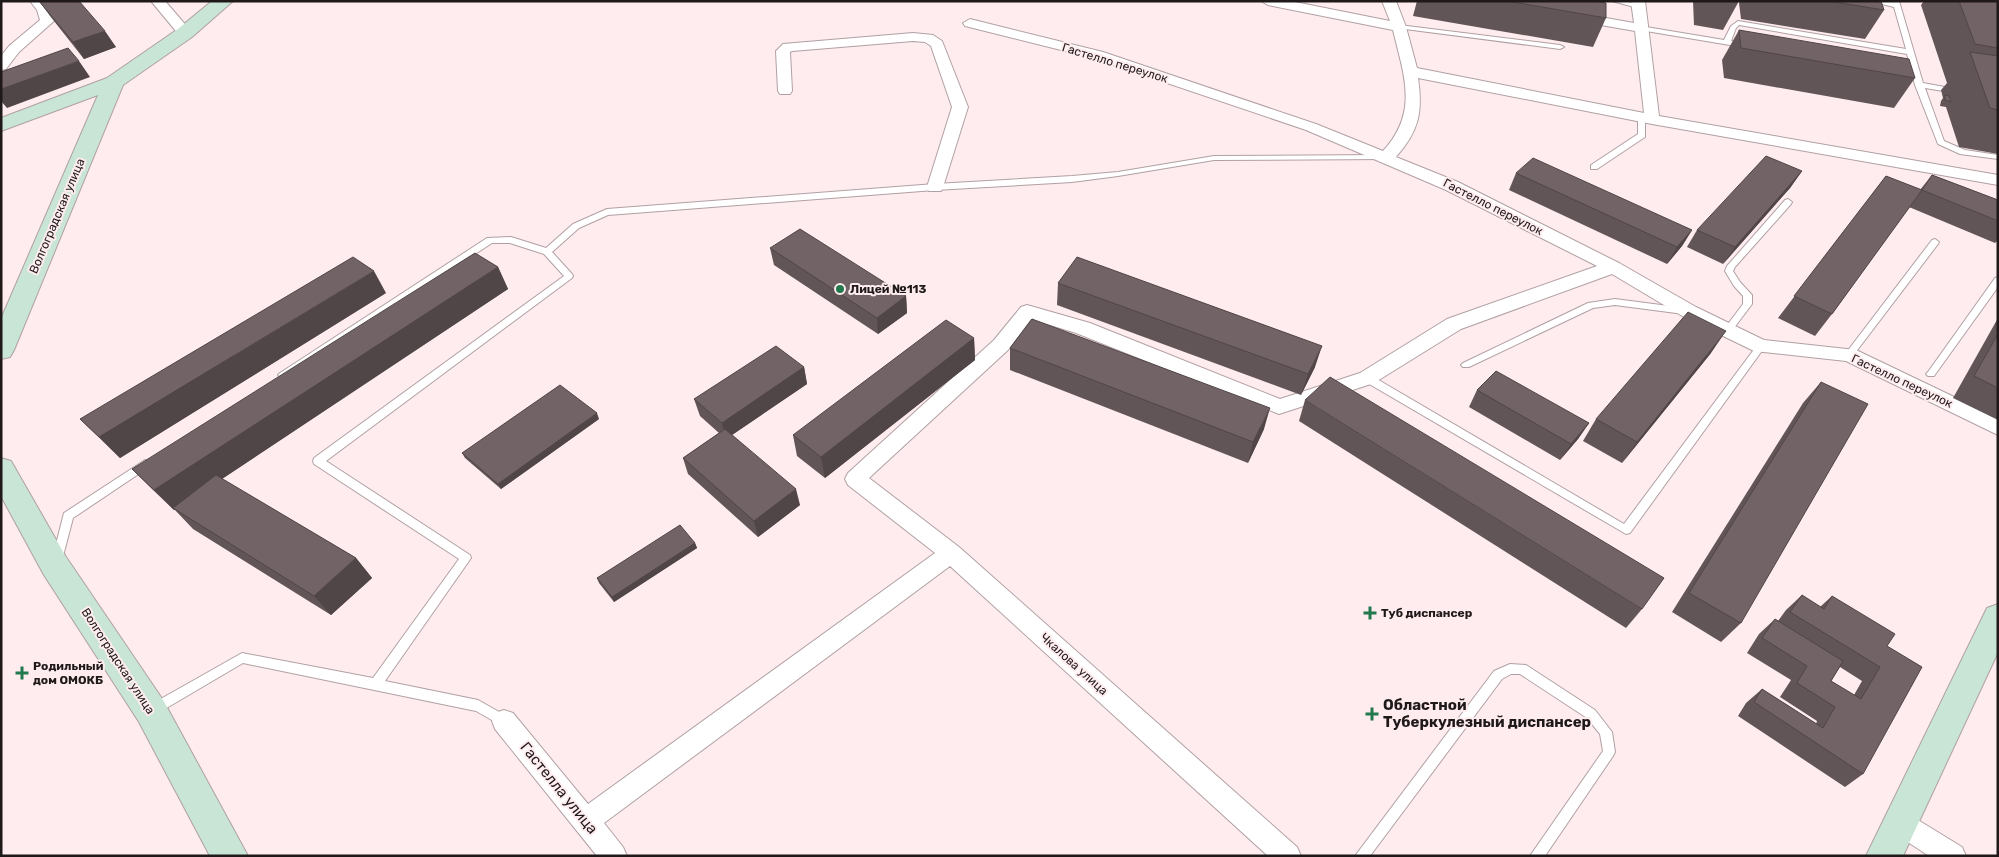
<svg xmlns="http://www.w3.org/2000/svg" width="1999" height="857" viewBox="0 0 1999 857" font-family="Rubik,sans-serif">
  <rect width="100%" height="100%" fill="#feecef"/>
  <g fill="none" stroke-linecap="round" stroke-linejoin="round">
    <!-- lane casing -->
    <g stroke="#b1a0a3" stroke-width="2">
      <g id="lane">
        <path d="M1612,1H1626L1641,6L1638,8Z"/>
        <path d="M1869,1H1899L1923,83L1955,89L1959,91L1955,93L1925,88L1944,141L1965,150L1998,155V159L1960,154L1938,144L1915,85L1907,54L1739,25L1736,28L1731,41L1748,44V48L1640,30L1637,28L1640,26L1724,40L1731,26L1738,21L1906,49L1894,7Z"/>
        <path d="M1399,25L1560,45L1564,47L1560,49L1397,28L1396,27Z"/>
        <path d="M1638,115H1641L1645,117V137L1597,169H1591V165L1638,134Z"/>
        <path d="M1384,155L1388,157L1387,159L1214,160L1118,176L1072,182L935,190L608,215L579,228L552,252L572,274L573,276L572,278L326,461L470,555L471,558L385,681L478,700L508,717L510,721L508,725L504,727L476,711L243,663L158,713L154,715L150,713L148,709L150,705L242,653L373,678L459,559L314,464L313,461L314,458L564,276L544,254L510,243H492L286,377L283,379L278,375L280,373L487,238L511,237L546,248L573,224L607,209L935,184L1072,176L1118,172L1214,156Z"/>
        <path d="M1788,199L1792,202L1791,204L1735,267L1733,271L1740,282L1752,295V304L1731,332H1725L1723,330L1725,328L1743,304V296L1734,286L1725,271L1727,266L1785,200Z"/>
        <path d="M1935,239L1939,242L1938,244L1852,357H1846L1844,355L1846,353L1932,240Z"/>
        <path d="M1998,277V287L1934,376H1928L1926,374L1928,372L1995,278Z"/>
        <path d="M1615,299L1684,308L1689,311L1684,314L1615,305L1593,308L1469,367H1463L1461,365L1463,363L1588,303Z"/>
        <path d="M1761,343L1764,344L1766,346L1764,348L1630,533L1626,534L1364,381L1362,378L1367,374L1370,375L1624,524L1758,344Z"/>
        <path d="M145,460L149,461L150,464L149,467L73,518L62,560L61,563L57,565L53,563L52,560L64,513Z"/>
        <path d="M1510,664L1526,665L1595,710L1612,732L1615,752L1613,756L1545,856H1530L1603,751L1600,734L1587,718L1520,674H1511L1502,679L1370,856H1355L1494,671Z"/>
      </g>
    </g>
    <!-- street casing -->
    <g stroke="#b1a0a3" stroke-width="2">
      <g id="street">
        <path d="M30,1H44L51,10L54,21L19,52L6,69L1,70V56L9,46L40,20L37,10Z"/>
        <path d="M151,1H165L190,30L192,33L190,36H180Z"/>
        <path d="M1261,1H1290L1390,21L1382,1H1396L1406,27L1417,68L1644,113L1635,31L1578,21L1571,17L1578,13L1634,23L1631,1H1645L1659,116L1998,175V185L1652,124L1418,78C1423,112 1419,131 1396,157L1458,182L1619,263L1696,307L1764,340L1856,350L1998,418V435L1846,361L1754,351L1684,317L1612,274L1461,329L1374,383L1279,414L1076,333L1031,319L1008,350L869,478L959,547L1297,847L1301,856H1268L950,566L604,823L623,847L627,856H597L495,729L492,721L495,713L504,710L513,713L588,804L935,553L848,485L845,479L848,473L994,340L1021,307L1027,305L1090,323L1280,399L1360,373L1447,319L1597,266L1446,190L1306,130L1093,58L965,26L963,23L970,19L1103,52L1316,124L1383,151C1419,112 1404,76 1393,30L1268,5Z"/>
        <path d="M913,33L933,35L942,41L968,107L943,187L941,191H929L927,187L952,107L931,46L925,42L913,41L792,51L790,52L792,91L790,94H780L778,91L776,51L783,44Z"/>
        <path d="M1900,809L1962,847L1966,856H1929L1891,831L1887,822L1891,813Z"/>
      </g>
    </g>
    <!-- secondary casing -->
    <g stroke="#b1a0a3" stroke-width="2">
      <g id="secondary">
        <path d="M212,1H233L192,37L123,85L14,350L10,357L1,359V319L98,95L1,131V118L107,78L178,29Z"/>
        <path d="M1,458L11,461L66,557L163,700L248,856H210L139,722L44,575L1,496Z"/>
        <path d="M1998,604V652L1903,856H1866L1987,608Z"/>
      </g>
    </g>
    <!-- lane -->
    <use href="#lane" fill="#fff" fill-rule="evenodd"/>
    <!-- street -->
    <use href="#street" fill="#fff" fill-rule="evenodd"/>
    <!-- secondary -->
    <use href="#secondary" fill="#c8e5d5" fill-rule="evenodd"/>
  </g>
  <!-- wall -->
  <g fill="#625558" fill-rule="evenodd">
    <path d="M39,1L116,47L84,59L50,16Z"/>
    <path d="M1417,1H1596L1606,18L1593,47L1413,16Z"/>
    <path d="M1693,1H1739L1723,30L1694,25Z"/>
    <path d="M1740,1H1881L1884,10L1865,39L1741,19L1739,3Z"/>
    <path d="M1924,1H1998V154L1959,147L1946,107L1940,106L1941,101L1943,98L1941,90L1947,83L1921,5Z"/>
    <path d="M1739,30L1915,78L1894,108L1724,78L1722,60Z"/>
    <path d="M1802,171L1790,188L1723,264L1687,247L1697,230Z"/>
    <path d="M1516,173L1692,230L1682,246L1667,264L1509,190Z"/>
    <path d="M1932,175L1998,200V240L1995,243L1909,207L1832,314L1815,336L1778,318L1886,176L1920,190Z"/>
    <path d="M770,248L906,296L907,313L878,334L774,265Z"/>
    <path d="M498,267L508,289L222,479L356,558L372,578L331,615L193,529L175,510H174L153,490L132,469Z"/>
    <path d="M1058,283L1315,367L1301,395L1057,305Z"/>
    <path d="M386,293L120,458L80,419Z"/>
    <path d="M1998,318V420L1953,398Z"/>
    <path d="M974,338L975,360L825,478L797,456L793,435Z"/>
    <path d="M1010,348L1264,429L1248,463L1010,370Z"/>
    <path d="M1711,353L1622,463L1583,441L1596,419Z"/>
    <path d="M804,367L807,384L732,435L800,505L758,537L688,474L683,458L719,433L700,416L694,399Z"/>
    <path d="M1821,382L1741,623L1721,642L1672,612L1803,403Z"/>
    <path d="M1477,390L1589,423L1578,439L1560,460L1469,407Z"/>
    <path d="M1305,400L1642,609L1626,628L1299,421Z"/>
    <path d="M599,419L501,489L465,458L462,453Z"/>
    <path d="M695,543L697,548L614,602L599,583L597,578Z"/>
    <path d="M1802,595L1820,607L1832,596L1887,646L1863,774L1845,787L1738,716L1746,703L1762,689L1816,724L1817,721L1780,697L1791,680L1747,653L1759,634L1775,619L1778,621L1786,610ZM1840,667L1862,681L1854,695L1831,681Z"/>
  </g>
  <!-- shaded-wall -->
  <g fill="#504547">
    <path d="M105,31L116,47L84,59L73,42Z"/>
    <path d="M79,61L90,77L7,108L1,101V89Z"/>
    <path d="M1802,171L1790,188L1723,264L1735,247Z"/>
    <path d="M1692,230L1682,246L1667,264L1677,247Z"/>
    <path d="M498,267L508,289L175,510L173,508L175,510H174L154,490Z"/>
    <path d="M374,271L386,293L120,458L99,437Z"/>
    <path d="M906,296L907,313L878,334L877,318Z"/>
    <path d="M1726,331L1711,353L1622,463L1637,442Z"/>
    <path d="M974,338L975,360L825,478L821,457Z"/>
    <path d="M1322,346L1315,367L1301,395L1308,374Z"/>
    <path d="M804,367L807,384L726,439L722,423Z"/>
    <path d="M1270,408L1264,429L1248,463L1253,442Z"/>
    <path d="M597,413L599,419L501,489L498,484Z"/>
    <path d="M1589,423L1578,439L1560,460L1571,444Z"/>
    <path d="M796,489L800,505L758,537L754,521Z"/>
    <path d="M695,543L697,548L614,602L612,597Z"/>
    <path d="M356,558L372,578L331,615L314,596Z"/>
  </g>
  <!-- building -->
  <g fill="#726366" stroke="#504547">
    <path d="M39,1H79L105,31L73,42Z"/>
    <path d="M1507,1H1596L1606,3V18Z"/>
    <path d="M1828,1H1881L1884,10Z"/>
    <path d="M1959,1H1998V48L1975,44Z"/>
    <path d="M1739,30L1909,59L1915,78L1741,48Z"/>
    <path d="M68,48L79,61L1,89V72Z"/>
    <path d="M1970,52L1998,56V110L1990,108Z"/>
    <path d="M1945,95L1949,96L1951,102L1945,100Z"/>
    <path d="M1766,156L1802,171L1735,247L1697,230Z"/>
    <path d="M1533,158L1692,230L1677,247L1516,173Z"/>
    <path d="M1932,175L1998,200V221L1922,190Z"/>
    <path d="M1886,176L1922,190L1832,314L1794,296Z"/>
    <path d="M800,229L906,296L877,318L770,248Z"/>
    <path d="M475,253L498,267L154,490L132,469Z"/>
    <path d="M353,257L374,271L99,437L80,419Z"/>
    <path d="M1077,257L1322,346L1308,374L1058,283Z"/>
    <path d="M1688,312L1726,331L1637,442L1596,419Z"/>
    <path d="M1032,319L1270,408L1253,442L1010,348Z"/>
    <path d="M946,320L974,338L821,457L793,435Z"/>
    <path d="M1998,334V388L1974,376Z"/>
    <path d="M776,346L804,367L722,423L694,399Z"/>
    <path d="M1496,371L1589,423L1571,444L1477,390Z"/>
    <path d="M1330,377L1664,578L1642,609L1305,400Z"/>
    <path d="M1821,382L1868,404L1741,623L1689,593Z"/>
    <path d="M560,385L597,413L498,484L462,453Z"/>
    <path d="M725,429L796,489L754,521L683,458Z"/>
    <path d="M216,475L356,558L314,596L173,508Z"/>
    <path d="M680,525L695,543L612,597L597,578Z"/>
    <path d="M1802,595L1824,609L1832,596L1895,634L1887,646L1922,667L1863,774L1754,702L1762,689L1823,728L1835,707L1797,683L1807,666L1762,638L1775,619L1843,661L1831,681L1861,699L1880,667L1790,612Z"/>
  </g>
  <!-- markers -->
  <g fill="#21794d" stroke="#feecef" stroke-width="2">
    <circle cx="840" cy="289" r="5"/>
    <path d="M1367.5 605.5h5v5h5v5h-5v5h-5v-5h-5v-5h5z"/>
    <path d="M19.5 665.5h5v5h5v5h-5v5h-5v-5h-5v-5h5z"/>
    <path d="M1369.5 706.5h5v5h5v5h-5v5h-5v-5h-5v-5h5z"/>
  </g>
  <g text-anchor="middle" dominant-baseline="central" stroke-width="4" stroke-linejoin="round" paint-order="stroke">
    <!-- street labels -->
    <g font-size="12" fill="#1f191a" stroke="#feecef">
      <text transform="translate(1115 63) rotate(17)">Гастелло переулок</text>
      <text transform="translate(1493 207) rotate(27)">Гастелло переулок</text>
      <text transform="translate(57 216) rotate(-67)">Волгоградская улица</text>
      <text transform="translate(1902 381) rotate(25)">Гастелло переулок</text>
      <text transform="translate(118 661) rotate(57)">Волгоградская улица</text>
      <text transform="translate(1074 664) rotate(42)">Чкалова улица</text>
    </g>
    <!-- poi labels -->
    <g font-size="12" font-weight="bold" fill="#1f191a" stroke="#feecef" text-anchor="start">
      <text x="850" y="289">Лицей №113</text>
      <text x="1381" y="613">Туб диспансер</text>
      <text x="33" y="666">Родильный<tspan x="33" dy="14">дом ОМОКБ</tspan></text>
    </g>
    <!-- near-poi labels -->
    <g font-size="15" font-weight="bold" fill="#1f191a" stroke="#feecef" text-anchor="start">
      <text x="1383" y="705">Областной<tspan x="1383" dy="17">Туберкулезный диспансер</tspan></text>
    </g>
    <!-- near-street labels -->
    <g font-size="15" fill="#1f191a" stroke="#feecef">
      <text transform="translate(559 788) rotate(51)">Гастелла улица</text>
    </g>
  </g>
  <!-- border -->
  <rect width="1999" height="857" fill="none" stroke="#1f191a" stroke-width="5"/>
</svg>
